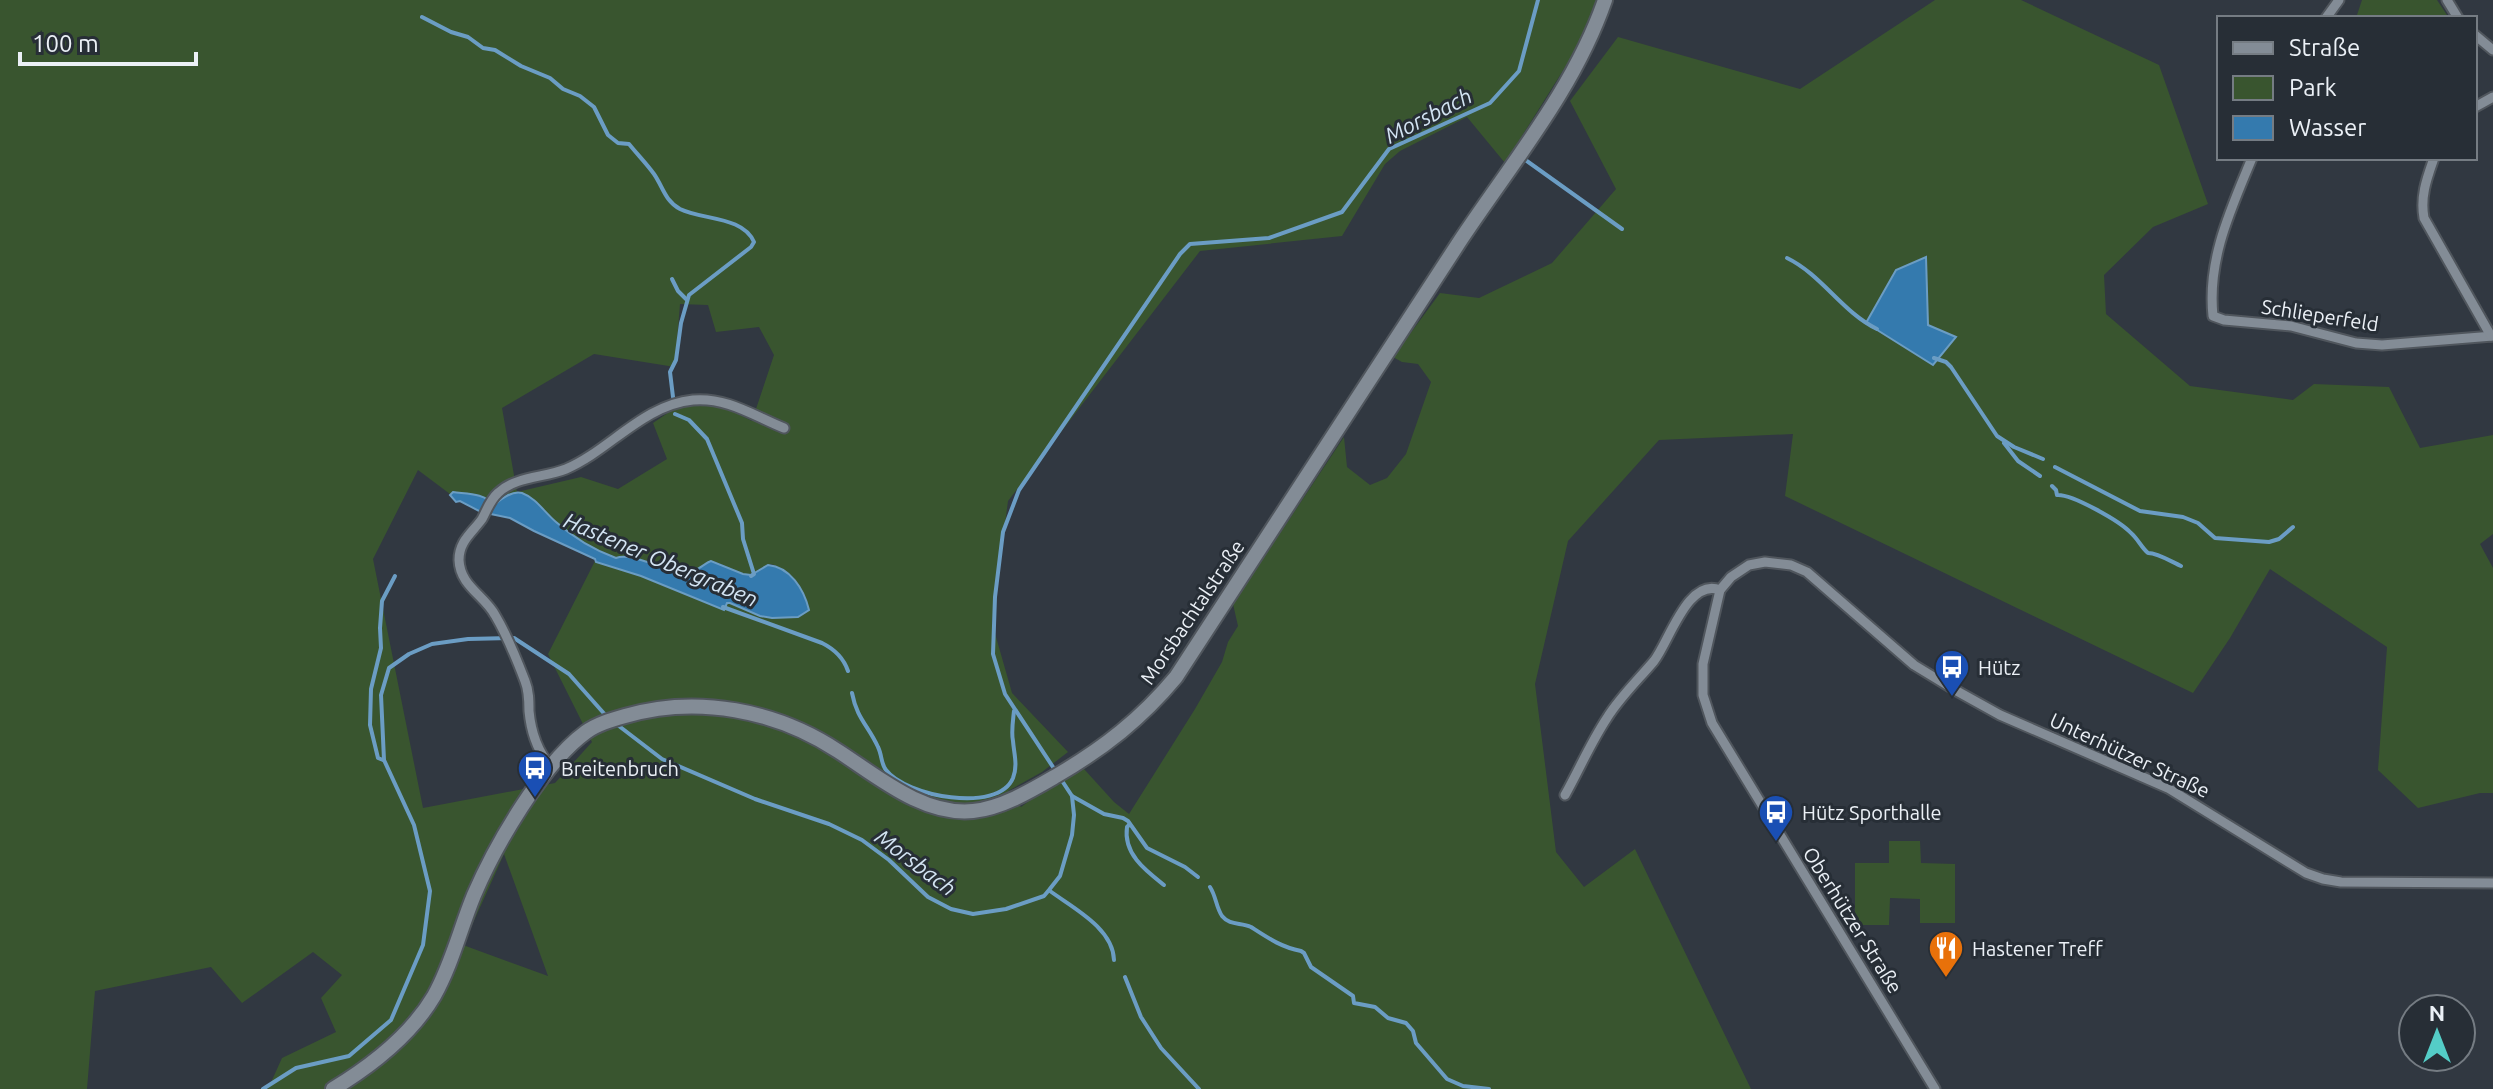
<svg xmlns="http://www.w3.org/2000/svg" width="2493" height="1089" viewBox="0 0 2493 1089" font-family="Ubuntu,sans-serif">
  <rect width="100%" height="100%" fill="#313841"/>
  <!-- green -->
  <g fill="#39552f" fill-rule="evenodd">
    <path d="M0,0H1597L1579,45L1505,163L1467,117L1400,151L1385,164L1342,236L1200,251L1008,501L992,623L1012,693L1068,752L1042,772L1008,791L1021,807L1040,793L1084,769L1114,802L1129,814L1195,709L1222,662L1228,642L1238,626L1233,604L1344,437L1347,467L1370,485L1387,478L1406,454L1431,382L1418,364L1402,362L1393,357L1440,293L1479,298L1552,263L1616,189L1570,101L1618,37L1800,89L1935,0H2021L2159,65L2208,204L2153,227L2104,275L2106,314L2190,386L2293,400L2314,384L2389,387L2420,448L2493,435V534L2480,544L2493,568V793H2480L2418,808L2378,770L2387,647L2270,569L2230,638L2193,693L1785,496L1793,434L1659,440L1568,541L1535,684L1556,852L1584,887L1635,849L1751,1089H268L282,1058L336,1032L321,998L342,975L313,952L242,1003L211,967L95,991L87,1089H0ZM680,304L708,305L716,332L759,327L774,355L752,421L716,403L675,408L653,423L667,459L618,489L581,477L517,492L502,408L594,354L675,367ZM418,470L450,494L494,505C500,497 513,491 524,494L553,520L585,544L616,558C637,551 669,577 694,570C700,569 706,563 712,561C743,571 738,584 771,564C791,570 804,590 809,610L801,616L794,618H766L730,603H727L724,610L641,576L596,562V559L548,654L592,742L555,783L423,808L373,559ZM504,854L548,976L463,945Z"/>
    <path d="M2362,0H2437L2449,18H2356Z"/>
    <path d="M1889,841H1920L1921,863L1955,864V923H1920V899L1890,898L1889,925H1855V863H1889Z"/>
  </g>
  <!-- water -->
  <g fill="#347aae" stroke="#6b9dc4" stroke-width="2">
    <path d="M1926,257L1928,325L1956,337L1933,365L1866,323L1896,270Z"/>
    <path d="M453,492C468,494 484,493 494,505C501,499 512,490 522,493C536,498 545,513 556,522C574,538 594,550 616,558C634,551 670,576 694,570C700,569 705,563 711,561L743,574L751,575L768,565C790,567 804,589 809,610L798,617L772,618L760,616L730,603H727L724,610L641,576L596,562L595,559L534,531L510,518L481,512L460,501L456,502L450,495Z"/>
  </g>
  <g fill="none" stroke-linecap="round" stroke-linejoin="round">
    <!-- stream -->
    <g stroke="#6b9dc4" stroke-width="4">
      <path d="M422,17L451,32L468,37L483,48L495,50L521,66L550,78L563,89L580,96L594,107L608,135L618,143L629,144C637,154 646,163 654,174C663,187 665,201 680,209C702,220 743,216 754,242L751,247L689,295L681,323L676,360L670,372L673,397"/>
      <path d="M1524,159L1622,229"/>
      <path d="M1787,258C1822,275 1842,312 1877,329"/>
      <path d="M672,279L678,291L686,299"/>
      <path d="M1934,358L1946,362L1951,367L1997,436L2014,447L2043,459"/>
      <path d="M675,414L689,420L707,439L742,523L743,539L754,574L751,576"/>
      <path d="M2004,443L2018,461L2040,476"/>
      <path d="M2055,467L2140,511L2183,517L2198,523L2215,538L2269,542L2279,539L2293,527"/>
      <path d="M2052,486L2056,490L2057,495C2072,494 2120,521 2131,533C2138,539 2141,547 2148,553C2158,553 2172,562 2181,566"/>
      <path d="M723,607L822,643C834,649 844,659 848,671"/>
      <path d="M852,693C857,719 868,725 878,747C882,755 881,764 886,770C905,796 998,814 1013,778C1018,765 1014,754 1013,741C1011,732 1013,721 1014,711"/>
      <path d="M615,723L662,759L755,799L829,824L862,840L889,860L928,897L951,909L973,914L1006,909L1044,896L1049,890L1060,876L1072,835L1074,815L1072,796L1005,694L993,654L995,597L1003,532L1019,490L1180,254L1190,244L1269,238L1342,212L1389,149L1490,103L1519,71L1538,0"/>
      <path d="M383,760L378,758L370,725L371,689L381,648L380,628L382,601L395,576"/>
      <path d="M1072,796L1104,814L1123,818L1128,821L1147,848L1185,867L1198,877"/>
      <path d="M1129,825L1127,827C1123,854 1146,871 1164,885"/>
      <path d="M1210,887C1216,896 1216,907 1222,916C1230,926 1241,922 1251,927C1268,938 1281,947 1301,951L1304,953L1311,967L1353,996L1354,1003L1375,1007L1388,1018L1406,1023L1413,1031L1416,1043L1447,1079L1463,1086L1489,1089"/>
      <path d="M1050,891C1073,908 1113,928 1114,960"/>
      <path d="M1125,977L1141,1017L1161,1048L1199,1089"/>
      <path d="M263,1089L296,1068L349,1056L391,1020L423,945L430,891L414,825L384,760L381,695L389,668L409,654L432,644L468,639L514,638L569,674L608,718"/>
    </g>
    <!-- minor casing -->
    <g stroke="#50565d" stroke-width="13">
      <g id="minor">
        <path d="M2447,0L2458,18"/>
        <path d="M2326,18L2339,0"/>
        <path d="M2475,35L2493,50"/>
        <path d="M2475,107L2493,97"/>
        <path d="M2252,158C2231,209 2207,259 2213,316L2224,320L2291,326L2356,343L2382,345L2493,336"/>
        <path d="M2434,158C2427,178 2420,196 2424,218L2491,336"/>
        <path d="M551,767C538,752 531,732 529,711C529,701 529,691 525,681C517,660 507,635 495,615C484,595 460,586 459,560C459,541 472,533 482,519C487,510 490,500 498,493C516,476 544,478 566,469C610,450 643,405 693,400C727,397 754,416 784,428"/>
        <path d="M1565,795C1579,770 1591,742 1607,718C1620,697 1638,680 1654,661C1669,642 1688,577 1720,590"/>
        <path d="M1935,1089L1712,723L1703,695V664L1720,590L1731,577L1749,565L1765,562L1791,565L1807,572L1914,665L1955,690L2000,715L2168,788L2306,873L2323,879L2341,882L2493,883"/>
      </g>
    </g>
    <!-- secondary casing -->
    <g stroke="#50565d" stroke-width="18">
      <path id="secondary" d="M333,1089C371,1066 411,1035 434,996C452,964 460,929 474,895C495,846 542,764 586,732C597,724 611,720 625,716C697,695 776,710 838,751C877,776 923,816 973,811C1002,808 1032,790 1056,776C1104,748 1141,719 1176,677C1270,532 1364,388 1458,244C1510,165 1574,90 1605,0"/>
    </g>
    <!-- minor -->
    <use href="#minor" stroke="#838c96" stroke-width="9"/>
    <!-- secondary -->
    <use href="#secondary" stroke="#838c96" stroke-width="14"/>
  </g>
  <!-- icons -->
  <defs>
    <g id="bus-pin" transform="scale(1.8)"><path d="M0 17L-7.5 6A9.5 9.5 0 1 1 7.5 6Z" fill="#1a4fb4" stroke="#272e36"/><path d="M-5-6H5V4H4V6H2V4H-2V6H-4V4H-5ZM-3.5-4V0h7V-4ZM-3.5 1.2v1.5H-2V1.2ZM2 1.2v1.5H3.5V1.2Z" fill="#fff"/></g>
    <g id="restaurant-pin" transform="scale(1.8)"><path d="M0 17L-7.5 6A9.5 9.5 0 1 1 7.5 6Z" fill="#e8710a" stroke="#272e36"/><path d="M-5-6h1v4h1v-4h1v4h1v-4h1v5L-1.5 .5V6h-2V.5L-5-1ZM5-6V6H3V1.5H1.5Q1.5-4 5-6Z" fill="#fff"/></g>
  </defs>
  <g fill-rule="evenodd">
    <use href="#bus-pin" x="1952" y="667"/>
    <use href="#bus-pin" x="535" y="768"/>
    <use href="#bus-pin" x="1776" y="812"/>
    <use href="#restaurant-pin" x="1946" y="948"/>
  </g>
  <g text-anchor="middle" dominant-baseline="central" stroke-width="6" stroke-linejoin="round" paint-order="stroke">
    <!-- street labels -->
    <g font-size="20" fill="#ebf0f6" stroke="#272e36">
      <text transform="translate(2320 315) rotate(9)">Schlieperfeld</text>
      <text transform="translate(1192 612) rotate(-56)">Morsbachtalstraße</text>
      <text transform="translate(2130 755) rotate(25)">Unterhützer Straße</text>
      <text transform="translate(1853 920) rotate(58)">Oberhützer Straße</text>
    </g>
    <!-- poi labels -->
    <g font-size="20" fill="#ebf0f6" stroke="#272e36" text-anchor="start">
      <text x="1978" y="667">Hütz</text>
      <text x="561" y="768">Breitenbruch</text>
      <text x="1802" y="812">Hütz Sporthalle</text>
      <text x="1972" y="948">Hastener Treff</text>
    </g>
    <!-- water labels -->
    <g font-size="22" font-style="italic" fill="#d3e4f3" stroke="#272e36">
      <text transform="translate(1428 115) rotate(-27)">Morsbach</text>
      <text transform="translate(661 559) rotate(23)">Hastener Obergraben</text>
      <text transform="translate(916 862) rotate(37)">Morsbach</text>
    </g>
  </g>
  <!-- legend -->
  <rect x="2217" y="16" width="260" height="144" fill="#272e36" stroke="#757c83" stroke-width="2"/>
  <rect x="2233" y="42" width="40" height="12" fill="#838c96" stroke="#757c83" stroke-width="2"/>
  <text x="2289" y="56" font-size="24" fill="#ebf0f6">Straße</text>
  <rect x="2233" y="76" width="40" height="24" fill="#39552f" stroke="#757c83" stroke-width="2"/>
  <text x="2289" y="96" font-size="24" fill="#ebf0f6">Park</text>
  <rect x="2233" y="116" width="40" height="24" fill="#347aae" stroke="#757c83" stroke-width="2"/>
  <text x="2289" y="136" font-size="24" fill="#ebf0f6">Wasser</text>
  <!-- north arrow -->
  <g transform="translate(2437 1033)"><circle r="38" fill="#272e36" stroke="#757c83" stroke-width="2"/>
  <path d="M0-6L14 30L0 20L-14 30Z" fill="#54cdc7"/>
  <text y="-12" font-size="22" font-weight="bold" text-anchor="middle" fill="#ebf0f6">N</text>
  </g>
  <!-- scale -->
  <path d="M20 52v12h176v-12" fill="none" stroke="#ebf0f6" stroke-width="4"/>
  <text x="32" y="52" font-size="24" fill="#ebf0f6" stroke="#272e36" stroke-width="6" paint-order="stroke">100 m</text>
</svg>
